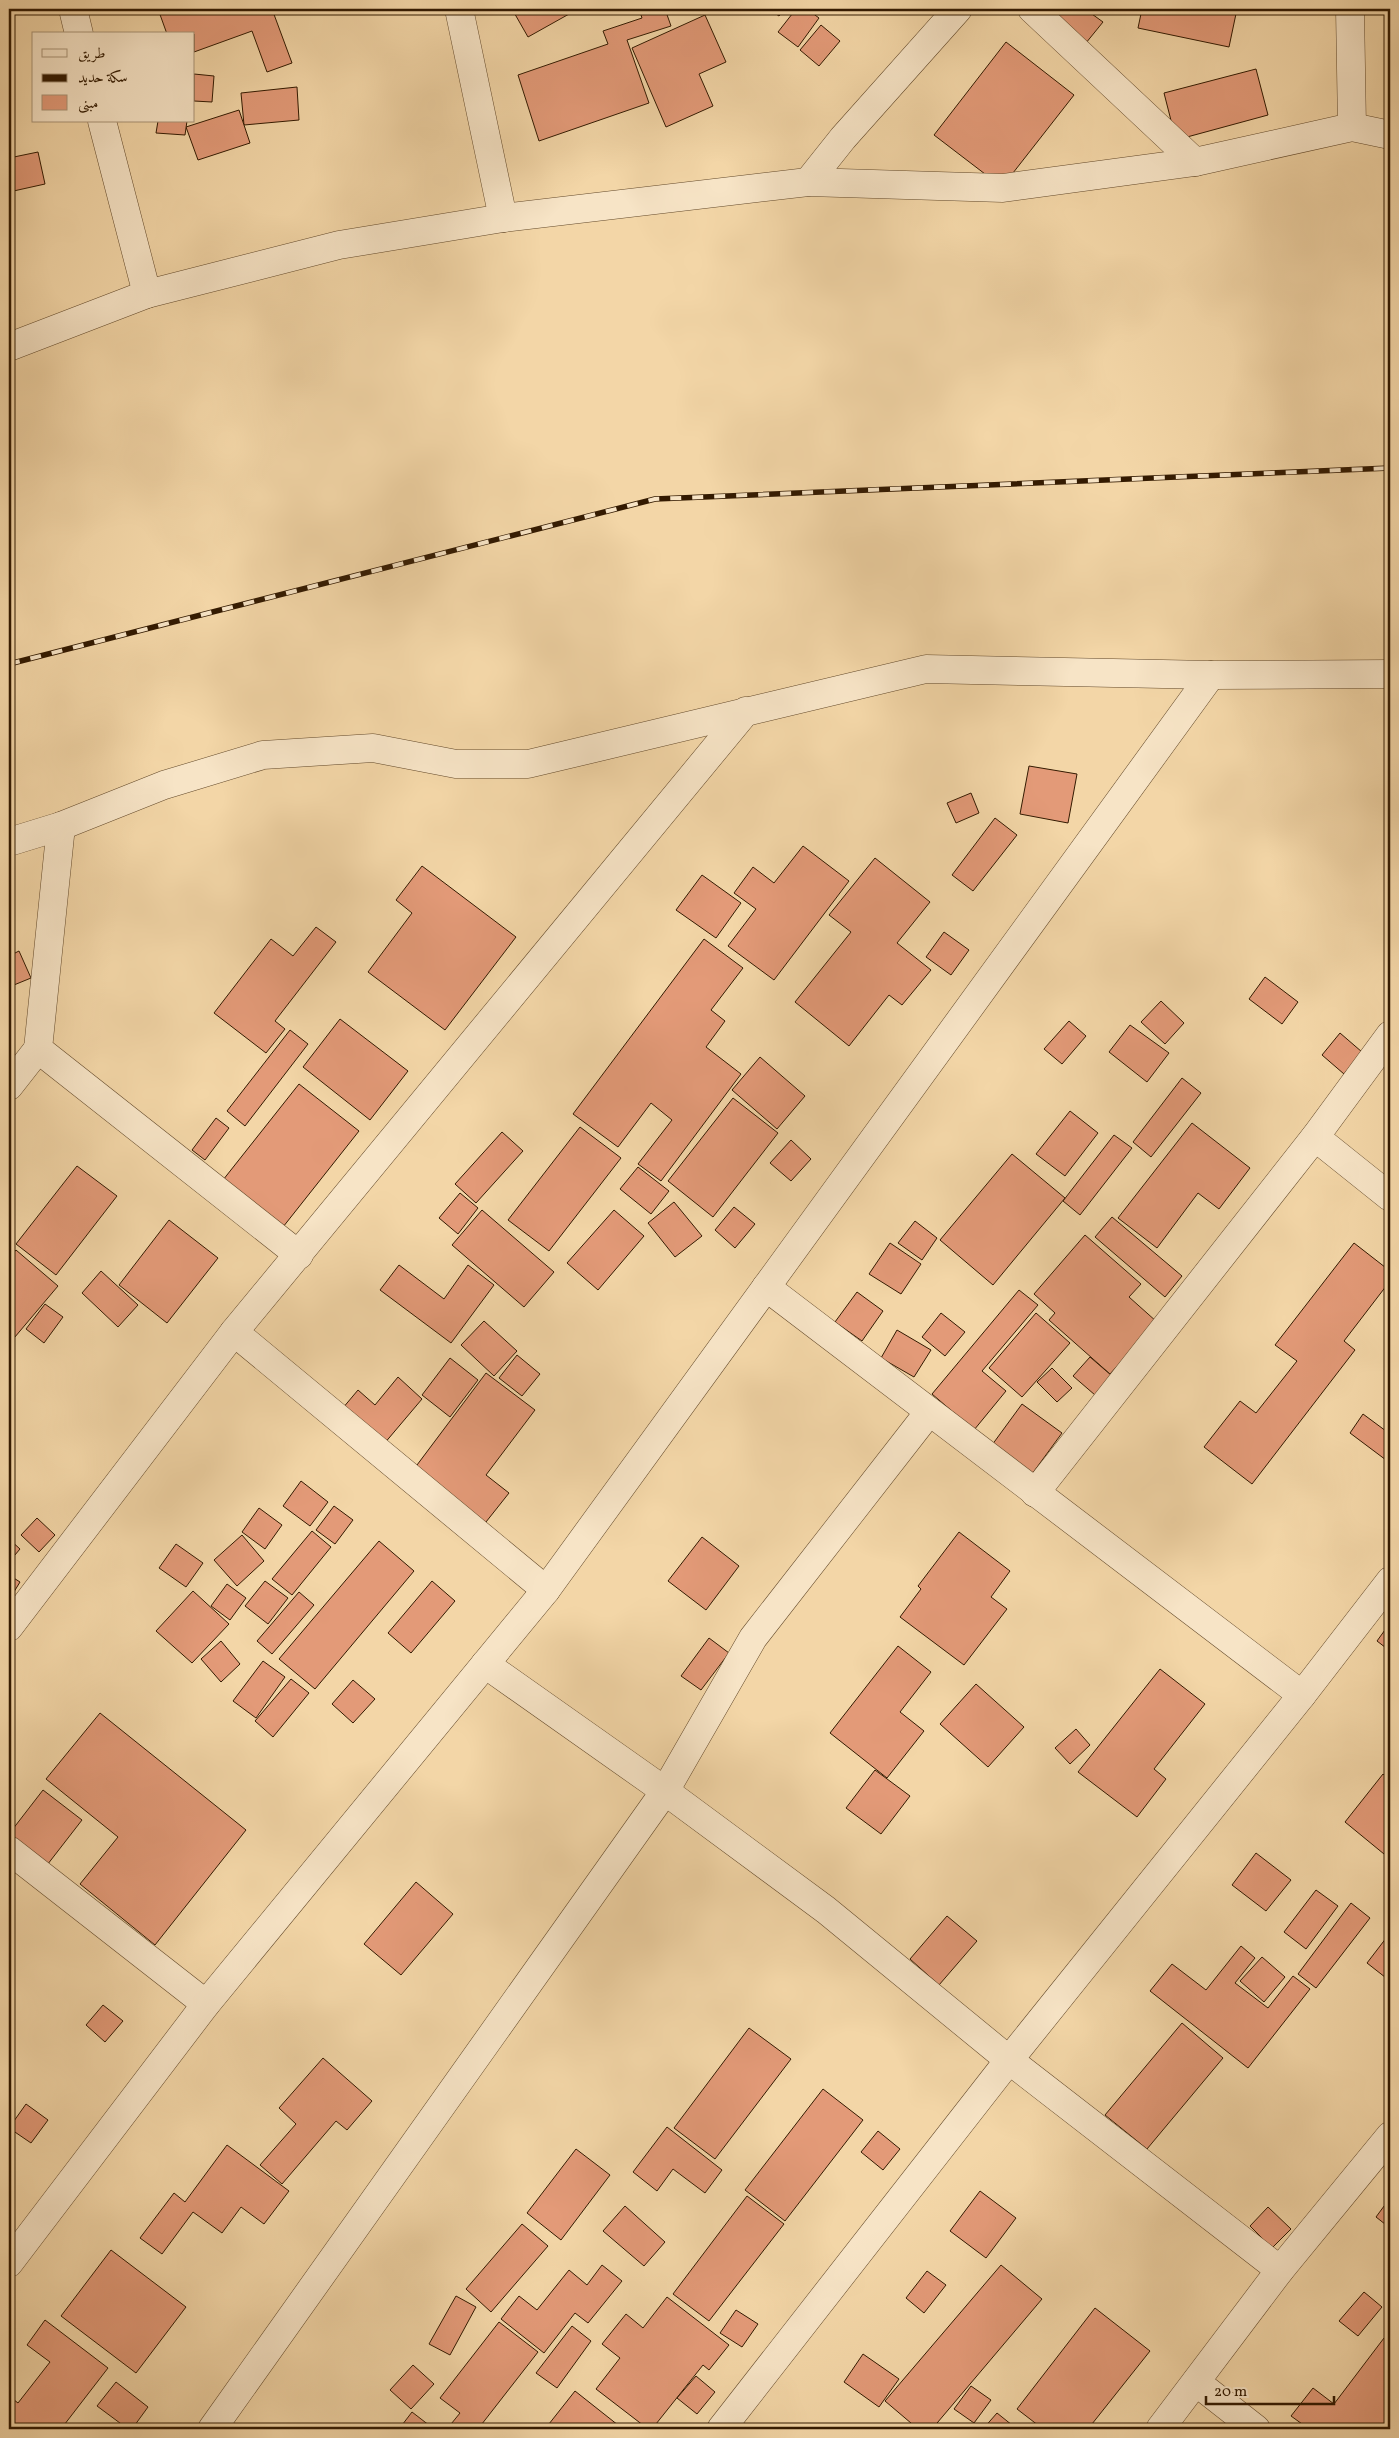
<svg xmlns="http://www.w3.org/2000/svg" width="1399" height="2438" viewBox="0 0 1399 2438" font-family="Vollkorn,Amiri,serif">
  <rect width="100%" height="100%" fill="#f3d6a7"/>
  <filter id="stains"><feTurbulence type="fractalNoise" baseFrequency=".004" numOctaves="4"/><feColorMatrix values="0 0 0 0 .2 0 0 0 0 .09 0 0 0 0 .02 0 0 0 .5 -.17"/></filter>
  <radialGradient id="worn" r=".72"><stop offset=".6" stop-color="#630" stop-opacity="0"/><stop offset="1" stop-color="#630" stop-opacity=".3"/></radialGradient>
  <!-- building -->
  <g fill="#e39a78" stroke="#331a01">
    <path d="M158,9H272L292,63L267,72L252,31L194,52V34H167Z"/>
    <path d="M512,9H578L528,37Z"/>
    <path d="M639,9H665L671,26L627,40L649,103L539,141L518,75L608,44L603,31L642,18Z"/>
    <path d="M769,9H785L779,16Z"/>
    <path d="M796,9H807L819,18L798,47L778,32Z"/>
    <path d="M1025,9H1085L1103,22L1077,54Z"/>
    <path d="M1142,9H1237L1229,47L1138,28Z"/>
    <path d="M705,15L726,62L699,74L713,106L666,127L632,48Z"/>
    <path d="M821,25L840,41L819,66L800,50Z"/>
    <path d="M1006,42L1074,95L1002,187L934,135Z"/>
    <path d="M1256,69L1268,115L1176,140L1164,93Z"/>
    <path d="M194,74L214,76L212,102L194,101Z"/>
    <path d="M297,87L299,120L244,125L241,93Z"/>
    <path d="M239,110L250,143L198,160L186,127Z"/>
    <path d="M158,121H187L185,135L156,133Z"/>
    <path d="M38,152L45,184L9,192V158Z"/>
    <path d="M1029,766L1077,774L1068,823L1020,814Z"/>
    <path d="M971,793L979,813L956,823L947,803Z"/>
    <path d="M995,818L1017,835L973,891L952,875Z"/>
    <path d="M803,846L849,881L774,980L728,946L756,909L734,893L753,867L774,883Z"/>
    <path d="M875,858L930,902L897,943L931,970L902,1005L889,995L849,1046L795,1002L851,932L829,915Z"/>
    <path d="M422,866L516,937L445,1030L368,972L412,913L396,900Z"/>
    <path d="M702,875L741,903L716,938L676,910Z"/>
    <path d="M316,927L336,942L275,1021L285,1029L266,1053L214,1013L271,939L293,956Z"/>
    <path d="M944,932L969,950L951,975L926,957Z"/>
    <path d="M704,939L743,968L711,1010L725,1021L706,1047L741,1074L661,1181L638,1164L672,1120L651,1103L618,1147L573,1114Z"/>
    <path d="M19,951L31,978L9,987V956Z"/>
    <path d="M1265,977L1298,1002L1282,1024L1249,999Z"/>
    <path d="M1161,1001L1184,1023L1165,1044L1141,1022Z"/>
    <path d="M340,1019L408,1071L370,1120L303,1067Z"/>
    <path d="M1069,1021L1086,1036L1062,1064L1044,1049Z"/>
    <path d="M1130,1025L1169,1053L1147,1082L1109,1052Z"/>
    <path d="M290,1030L308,1044L245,1126L227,1111Z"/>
    <path d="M1340,1033L1362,1052L1344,1074L1322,1055Z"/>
    <path d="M760,1057L805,1096L777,1129L732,1090Z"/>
    <path d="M1182,1078L1201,1093L1151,1157L1133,1142Z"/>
    <path d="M299,1084L359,1131L283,1227L223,1180Z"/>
    <path d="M733,1098L778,1133L713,1217L668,1181Z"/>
    <path d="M1070,1111L1098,1133L1065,1176L1036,1154Z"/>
    <path d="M216,1118L229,1128L205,1160L192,1150Z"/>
    <path d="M1192,1123L1250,1168L1219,1209L1198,1193L1157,1248L1118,1218Z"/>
    <path d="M580,1127L621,1158L549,1251L508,1220Z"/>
    <path d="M502,1132L523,1151L476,1203L455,1184Z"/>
    <path d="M1114,1135L1132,1148L1080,1215L1063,1201Z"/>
    <path d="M791,1140L811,1159L791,1181L770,1163Z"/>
    <path d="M1012,1154L1065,1198L993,1285L940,1240Z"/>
    <path d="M77,1166L117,1196L56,1275L16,1244Z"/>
    <path d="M638,1167L669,1191L651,1214L620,1189Z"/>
    <path d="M460,1193L478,1208L458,1234L439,1218Z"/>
    <path d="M674,1202L702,1236L675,1257L648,1223Z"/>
    <path d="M734,1207L755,1224L735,1248L715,1230Z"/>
    <path d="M482,1210L554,1272L524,1307L452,1245Z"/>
    <path d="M614,1210L644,1236L598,1290L567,1263Z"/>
    <path d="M1112,1217L1182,1276L1165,1297L1095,1237Z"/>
    <path d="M169,1220L218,1258L167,1323L119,1285Z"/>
    <path d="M915,1221L937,1238L922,1260L898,1243Z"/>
    <path d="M1085,1235L1141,1284L1129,1297L1157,1322L1110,1374L1049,1320L1055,1313L1034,1294Z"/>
    <path d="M890,1243L921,1264L901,1294L869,1274Z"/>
    <path d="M1354,1243L1390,1271V1281L1344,1341L1355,1350L1252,1484L1204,1447L1240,1401L1256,1413L1297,1361L1275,1345Z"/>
    <path d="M16,1250L58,1286L9,1344V1258Z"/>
    <path d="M399,1265L444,1299L468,1265L494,1285L451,1343L380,1290Z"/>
    <path d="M101,1271L138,1305L118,1327L82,1293Z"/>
    <path d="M1019,1290L1038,1305L982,1371L1006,1391L974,1430L932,1394Z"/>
    <path d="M857,1292L883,1311L862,1341L835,1322Z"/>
    <path d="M45,1304L63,1317L44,1343L26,1329Z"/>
    <path d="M941,1313L965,1332L945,1356L922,1337Z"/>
    <path d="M1036,1313L1070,1343L1022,1397L989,1368Z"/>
    <path d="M484,1321L517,1351L494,1376L461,1345Z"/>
    <path d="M897,1330L931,1350L914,1377L881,1358Z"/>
    <path d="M517,1355L540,1374L522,1396L499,1378Z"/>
    <path d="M1090,1357L1112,1376L1095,1395L1073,1376Z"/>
    <path d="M450,1358L478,1380L450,1417L422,1395Z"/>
    <path d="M1052,1368L1072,1388L1057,1402L1037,1382Z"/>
    <path d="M486,1373L535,1410L486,1475L509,1493L482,1527L411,1473Z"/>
    <path d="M398,1377L422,1399L378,1451L337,1415L358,1390L375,1405Z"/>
    <path d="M1022,1404L1062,1433L1032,1474L992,1445Z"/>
    <path d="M1363,1414L1390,1434V1463L1350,1433Z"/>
    <path d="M301,1481L328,1502L310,1526L283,1506Z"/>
    <path d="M334,1506L353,1520L335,1544L316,1530Z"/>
    <path d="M259,1508L282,1525L265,1549L242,1532Z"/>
    <path d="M37,1518L55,1535L39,1552L21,1535Z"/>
    <path d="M312,1531L331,1547L292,1595L272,1579Z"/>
    <path d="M959,1532L1010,1571L991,1597L1007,1609L964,1665L900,1617L921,1589L918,1586Z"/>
    <path d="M242,1535L264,1561L237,1586L214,1560Z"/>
    <path d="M702,1537L739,1566L706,1610L668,1581Z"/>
    <path d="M9,1539L20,1549L9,1562Z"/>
    <path d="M379,1541L414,1571L315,1689L279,1659Z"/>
    <path d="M176,1544L203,1563L186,1587L159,1568Z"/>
    <path d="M9,1575L20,1582L9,1600Z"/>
    <path d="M265,1581L288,1598L268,1624L245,1606Z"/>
    <path d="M432,1581L455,1601L411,1653L388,1633Z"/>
    <path d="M227,1584L246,1598L230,1620L211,1606Z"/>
    <path d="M193,1591L229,1624L192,1663L156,1631Z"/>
    <path d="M299,1592L314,1605L272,1654L257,1641Z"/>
    <path d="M1390,1623V1651L1377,1641Z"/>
    <path d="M709,1638L729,1653L701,1690L681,1676Z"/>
    <path d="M221,1641L240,1664L221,1682L201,1659Z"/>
    <path d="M898,1646L931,1672L900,1712L924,1731L887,1778L830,1733Z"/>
    <path d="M263,1661L285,1677L256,1718L233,1701Z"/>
    <path d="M1160,1669L1205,1704L1154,1769L1166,1779L1137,1817L1078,1772Z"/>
    <path d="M291,1679L309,1693L273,1737L255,1721Z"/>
    <path d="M353,1680L375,1699L353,1723L332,1704Z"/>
    <path d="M976,1684L1024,1727L988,1767L940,1724Z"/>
    <path d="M100,1713L246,1830L155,1945L80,1884L118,1837L46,1779Z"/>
    <path d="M1076,1729L1090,1745L1070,1764L1055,1748Z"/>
    <path d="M875,1770L910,1796L881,1834L846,1808Z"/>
    <path d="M1383,1774L1390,1780V1846L1384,1854L1345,1822Z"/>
    <path d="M43,1790L82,1820L44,1869L9,1841V1834Z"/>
    <path d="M1256,1853L1291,1880L1266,1911L1232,1885Z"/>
    <path d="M416,1882L453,1914L401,1975L364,1944Z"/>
    <path d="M1316,1890L1338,1906L1306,1949L1284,1932Z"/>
    <path d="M1351,1903L1370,1918L1316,1988L1298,1974Z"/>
    <path d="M947,1916L977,1941L939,1985L910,1959Z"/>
    <path d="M1390,1933V1981L1367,1963Z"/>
    <path d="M1241,1946L1255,1958L1235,1983L1268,2008L1293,1976L1310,1989L1248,2068L1150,1991L1172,1964L1206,1990Z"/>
    <path d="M1262,1957L1285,1977L1264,2002L1240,1981Z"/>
    <path d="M103,2005L123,2021L105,2042L86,2025Z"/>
    <path d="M1182,2023L1223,2058L1147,2149L1105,2115Z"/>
    <path d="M749,2028L791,2059L715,2159L674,2128Z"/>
    <path d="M323,2058L372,2101L347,2130L336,2121L282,2184L260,2165L296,2124L279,2108Z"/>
    <path d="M823,2089L863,2120L785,2221L745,2190Z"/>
    <path d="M26,2104L48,2120L31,2143L9,2128Z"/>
    <path d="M667,2127L722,2170L705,2193L673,2169L657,2191L633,2172Z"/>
    <path d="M878,2131L900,2149L883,2170L861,2152Z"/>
    <path d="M227,2145L289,2191L264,2224L241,2207L222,2233L193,2212L162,2254L140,2238L174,2193L185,2202Z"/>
    <path d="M576,2149L610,2175L561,2240L527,2213Z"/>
    <path d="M980,2191L1016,2218L986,2258L950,2231Z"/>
    <path d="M747,2196L784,2224L709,2321L673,2294Z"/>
    <path d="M1390,2198V2228L1376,2217Z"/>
    <path d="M625,2206L665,2242L644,2266L603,2231Z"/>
    <path d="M1268,2207L1291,2229L1272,2248L1250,2226Z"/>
    <path d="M522,2224L548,2246L491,2312L466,2289Z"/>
    <path d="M111,2250L186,2307L136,2373L61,2316Z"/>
    <path d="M602,2265L622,2281L588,2323L575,2313L544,2353L501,2319L519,2296L537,2310L569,2270L587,2285Z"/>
    <path d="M1001,2265L1042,2299L932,2429H918L885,2401Z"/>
    <path d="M927,2271L946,2285L924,2313L906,2298Z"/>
    <path d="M1364,2292L1382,2307L1358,2336L1339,2321Z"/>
    <path d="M456,2296L476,2307L450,2355L429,2344Z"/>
    <path d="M667,2297L729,2345L709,2370L703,2365L652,2429H648L596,2389L620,2358L602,2344L626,2314L643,2328Z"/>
    <path d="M1095,2308L1150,2351L1088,2429H1043L1017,2409Z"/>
    <path d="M736,2310L758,2324L742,2347L720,2333Z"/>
    <path d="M45,2320L108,2368L61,2429H46L40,2425L36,2429H9V2396L18,2403L50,2362L27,2345Z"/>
    <path d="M499,2322L538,2352L478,2429H447L460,2413L440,2398Z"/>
    <path d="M572,2326L591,2341L557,2388L536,2373Z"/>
    <path d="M1384,2338L1390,2342V2415L1380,2429H1309L1291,2416L1313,2388L1334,2404Z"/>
    <path d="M863,2354L899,2379L879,2407L844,2382Z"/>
    <path d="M413,2365L434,2384L411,2409L390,2390Z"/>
    <path d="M696,2376L715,2392L697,2414L677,2398Z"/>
    <path d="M116,2382L148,2407L132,2429H128L97,2406Z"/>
    <path d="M971,2386L991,2400L974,2423L954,2409Z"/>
    <path d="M575,2391L623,2429H545Z"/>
    <path d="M412,2412L434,2429H399Z"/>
    <path d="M997,2413L1017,2429H983Z"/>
  </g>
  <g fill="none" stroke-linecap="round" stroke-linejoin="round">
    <!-- minor casing -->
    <g stroke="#63492a" stroke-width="29">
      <g id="minor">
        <path d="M73,9L79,34"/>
        <path d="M459,9L503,218"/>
        <path d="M1032,9L1195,162"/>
        <path d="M1350,9L1352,127"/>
        <path d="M102,121L147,294"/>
        <path d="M808,182L843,138L958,9"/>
        <path d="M9,347L147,294L339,245L503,218L808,182L1003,188L1195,162L1352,127L1390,135"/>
        <path d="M61,826L38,1049L299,1255"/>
        <path d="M9,842L61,826L164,785L263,755L373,748L456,764H528L926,669L1211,675L1390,674"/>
        <path d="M9,1086L38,1049"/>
        <path d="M1315,1137L1390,1197"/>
        <path d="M766,1287L1302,1695"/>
        <path d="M1035,1493L1315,1137L1390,1035"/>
        <path d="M546,1590L234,1332L746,711"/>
        <path d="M9,1627L234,1332"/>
        <path d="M485,1664L665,1791L826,1910L1009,2060L1280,2270"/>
        <path d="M9,1850L206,2004"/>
        <path d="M9,2263L206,2004L546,1590L1211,675"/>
        <path d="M1196,2382L1256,2429"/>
        <path d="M212,2429L665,1791L753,1638L929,1412"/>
        <path d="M721,2429L1009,2060L1302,1695L1390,1581"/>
        <path d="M1160,2429L1280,2270L1390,2136"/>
      </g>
    </g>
    <!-- minor -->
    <use href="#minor" stroke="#f7e4c6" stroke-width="28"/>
    <!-- rail casing -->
    <g stroke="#331a01" stroke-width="5.5">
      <path id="rail" d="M9,664L655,499L1390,468"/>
    </g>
    <!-- rail -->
    <use href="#rail" stroke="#f7e4c6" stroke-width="4" stroke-dasharray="11" stroke-linecap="butt"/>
  </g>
  <!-- margin -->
  <rect width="1399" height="2438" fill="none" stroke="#f3d6a7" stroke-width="30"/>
  <rect x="10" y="10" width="1379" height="2418" fill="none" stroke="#331a01" stroke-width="2.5"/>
  <rect x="15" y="15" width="1369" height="2408" fill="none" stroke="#331a01"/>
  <!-- legend -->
  <rect x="32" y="32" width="162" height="90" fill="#f7e4c6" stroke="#a99377"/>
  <rect x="42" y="49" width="25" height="8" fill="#f7e4c6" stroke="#a99377"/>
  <text x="78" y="58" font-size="15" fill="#331a01">طريق</text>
  <rect x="42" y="74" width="25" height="8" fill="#331a01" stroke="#a99377"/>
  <text x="78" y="82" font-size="15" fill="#331a01">سكة حديد</text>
  <rect x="42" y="95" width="25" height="15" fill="#e39a78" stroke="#a99377"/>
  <text x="78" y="108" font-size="15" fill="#331a01">مبنى</text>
  <!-- scale -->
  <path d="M1206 2396v8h128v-8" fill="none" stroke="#331a01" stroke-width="2.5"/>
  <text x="1214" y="2396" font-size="15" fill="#331a01" stroke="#f7e4c6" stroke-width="4" paint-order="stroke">20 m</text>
  <rect width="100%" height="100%" filter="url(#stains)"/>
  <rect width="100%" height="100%" fill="url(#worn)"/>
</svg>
